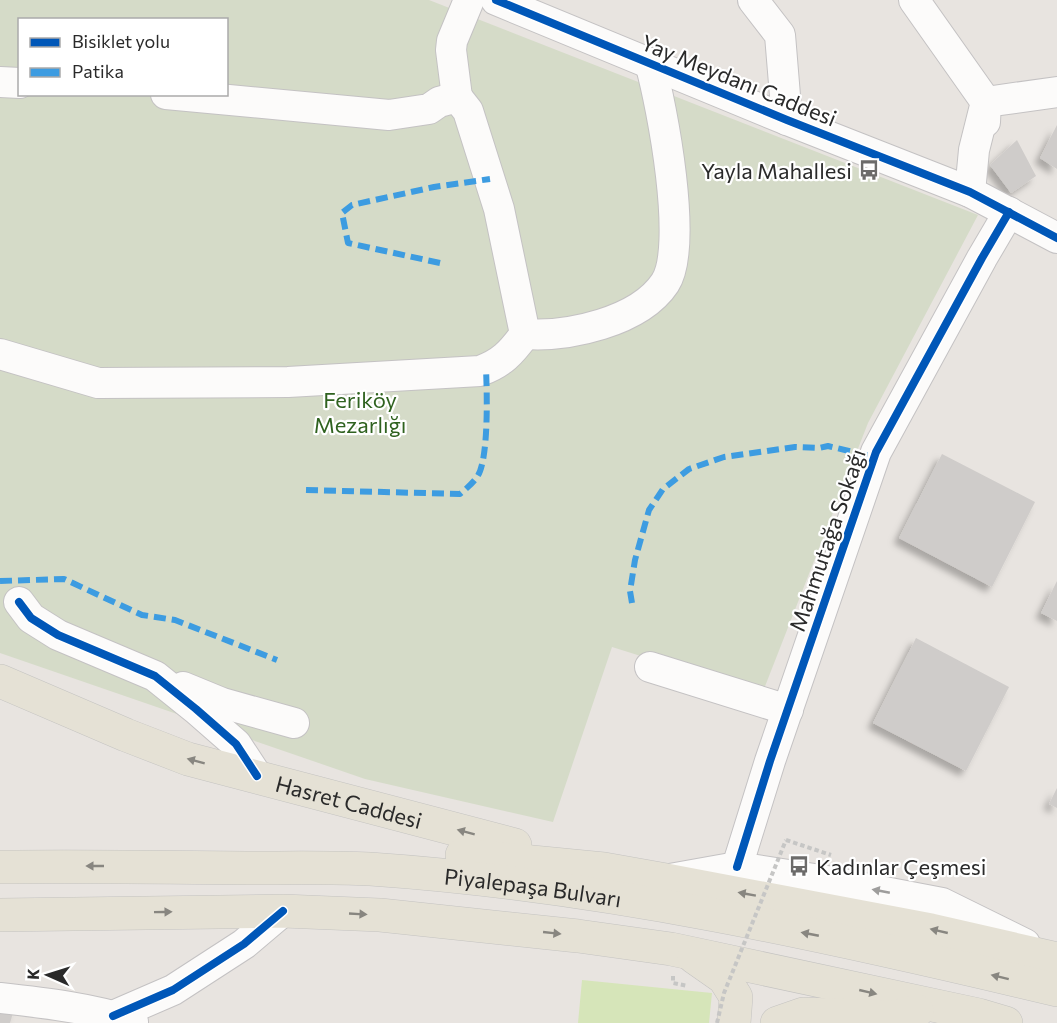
<svg xmlns="http://www.w3.org/2000/svg" width="1057" height="1023" viewBox="0 0 1057 1023" font-family="Commissioner,sans-serif">
  <defs>
    <filter id="shadow"><feDropShadow dx="-5.5" dy="5.5" stdDeviation="3" flood-color="#0004"/></filter>
  </defs>
  <rect width="100%" height="100%" fill="#e8e4e0"/>
  <!-- cemetery -->
  <path fill="#d5dbc8" fill-rule="evenodd" d="M0,0H429L978,215L868,423L762,694L612,647L553,822L365,779L0,653ZM20,20H226V94H20Z"/>
  <!-- pitch -->
  <path fill="#d6e5b9" d="M582,980L712,993L709,1023H578Z"/>
  <!-- building -->
  <g fill="#cfccca" filter="url(#shadow)">
    <path d="M1057,125V169L1040,158Z"/>
    <path d="M1017,140L1036,176L1011,193L990,165Z"/>
    <path d="M942,454L1035,502L992,587L899,538Z"/>
    <path d="M1057,581V621L1041,613Z"/>
    <path d="M916,638L1009,687L966,771L873,723Z"/>
    <path d="M1057,788V808L1049,804Z"/>
    <path d="M0,1005L15,1006L10,1023H0Z"/>
  </g>
  <g fill="none" stroke-linecap="round" stroke-linejoin="round">
    <!-- minor casing -->
    <g stroke="#c4c2c3" stroke-width="32">
      <g id="minor">
        <path d="M496,0L787,120L970,192L1057,238"/>
        <path d="M753,0L780,35L787,120"/>
        <path d="M914,0L986,102L974,150L970,192"/>
        <path d="M0,82L20,83"/>
        <path d="M166,94L389,115L429,109L439,102L457,97L468,111L499,209L525,334C568,337 639,322 665,283C689,247 662,106 650,63"/>
        <path d="M457,97L451,50L452,41L469,0"/>
        <path d="M985,122L986,102L1057,92"/>
        <path d="M0,354L98,383L288,382L480,371C502,363 511,353 525,334"/>
        <path d="M19,602L31,618L58,635L155,676L196,709L236,744L257,776"/>
        <path d="M650,667L788,710"/>
        <path d="M183,687L222,703L294,723"/>
        <path d="M737,867L770,761L876,452L982,258L1009,212"/>
        <path d="M670,879L737,867L827,881L942,903L1025,944"/>
        <path d="M0,998C45,1003 90,1008 133,1022"/>
        <path d="M113,1016L173,990L244,944L283,911"/>
      </g>
    </g>
    <!-- major casing -->
    <g stroke="#c4c3c1" stroke-width="34">
      <g id="major">
        <path id="s1" d="M0,681L126,735L188,759L515,845"/>
        <path d="M462,855L604,869L666,880L931,930L1057,959"/>
        <path id="s2" d="M0,867C82,866 165,867 247,868C288,868 330,867 370,869C603,885 831,936 1057,990"/>
        <path d="M0,915L283,911L380,915L578,936L671,949L979,1015L1006,1023"/>
        <path d="M694,957L724,978L736,997L734,1023"/>
        <path d="M777,1023L803,1014L894,1017L917,1011"/>
      </g>
    </g>
    <!-- path -->
    <g stroke="#c6c6c5" stroke-width="4" stroke-dasharray="4.5 3" stroke-linecap="butt">
      <path d="M786,840L831,855"/>
      <path d="M673,976V983L688,986"/>
    </g>
    <!-- minor -->
    <use href="#minor" stroke="#fcfbfa" stroke-width="30"/>
    <!-- major -->
    <use href="#major" stroke="#e5e1d5" stroke-width="33"/>
    <!-- path-bridge -->
    <path stroke="#c6c6c5" stroke-width="4" stroke-dasharray="4.5 3" stroke-linecap="butt" d="M717,1023L724,993L786,840"/>
    <!-- quiet -->
    <g stroke="#3d9ce1" stroke-width="6" stroke-dasharray="12 6" stroke-linecap="butt">
      <path d="M440,263L348,243L342,213L352,205L434,187L490,179"/>
      <path d="M306,490L460,494C466,489 473,483 477,477C489,461 487,391 486,369"/>
      <path d="M0,581L64,579L142,615L175,620L277,660"/>
      <path d="M632,603L630,591L635,560L649,510L663,489L689,469L724,457L795,447L819,448L828,446L874,457"/>
    </g>
    <!-- cycleway casing -->
    <g stroke="#fff" stroke-width="11">
      <g id="cycleway">
        <path d="M496,0L787,120L970,192L1057,238"/>
        <path d="M19,602L31,618L58,635L155,676L196,709L236,744L257,776"/>
        <path d="M737,867L770,761L876,452L982,258L1009,212"/>
        <path d="M113,1016L173,990L244,944L283,911"/>
      </g>
    </g>
    <!-- cycleway -->
    <use href="#cycleway" stroke="#0057b8" stroke-width="8"/>
  </g>
  <!-- one-way arrows -->
  <defs><path id="oneway-solid" d="M-6-.8H1V-3.2L6.5 0L1 3.2V.8H-6Z" transform="scale(1.5)"/></defs>
  <g fill="#888680">
    <use href="#oneway-solid" transform="translate(196 761) rotate(-165)"/>
    <use href="#oneway-solid" transform="translate(466 832) rotate(-165)"/>
    <use href="#oneway-solid" transform="translate(95 866) rotate(-180)"/>
    <use href="#oneway-solid" transform="translate(747 894) rotate(-170)"/>
    <use href="#oneway-solid" transform="translate(163 912) rotate(-1)"/>
    <use href="#oneway-solid" transform="translate(358 914) rotate(3)"/>
    <use href="#oneway-solid" transform="translate(939 931) rotate(-167)"/>
    <use href="#oneway-solid" transform="translate(552 933) rotate(6)"/>
    <use href="#oneway-solid" transform="translate(810 934) rotate(-169)"/>
    <use href="#oneway-solid" transform="translate(1000 977) rotate(-166)"/>
    <use href="#oneway-solid" transform="translate(868 992) rotate(13)"/>
  </g>
  <use fill="#9e9d9c" href="#oneway-solid" transform="translate(881 891) rotate(-169)"/>
  <!-- icons -->
  <defs>
    <g id="bus-bare" transform="scale(1.62)"><path d="M-5-6H5V4H4V6H2V4H-2V6H-4V4H-5ZM-3.5-4V0h7V-4ZM-3.5 1.2v1.5H-2V1.2ZM2 1.2v1.5H3.5V1.2Z" fill="#6c6b6a" stroke="#fff" stroke-width="2.5" paint-order="stroke"/></g>
  </defs>
  <g fill-rule="evenodd">
    <use href="#bus-bare" x="869" y="170"/>
    <use href="#bus-bare" x="799" y="866"/>
  </g>
  <g text-anchor="middle" dominant-baseline="central" stroke-width="4.5" stroke-linejoin="round" paint-order="stroke">
    <!-- street labels -->
    <g font-size="22" fill="#2a2a2a" stroke="#fff">
      <text transform="translate(739 80) rotate(22)">Yay Meydanı Caddesi</text>
      <text transform="translate(827 540) rotate(-71)">Mahmutağa Sokağı</text>
      <text stroke="none"><textPath href="#s1" startOffset="370">Hasret Caddesi</textPath></text>
      <text stroke="none"><textPath href="#s2" startOffset="534">Piyalepaşa Bulvarı</textPath></text>
    </g>
    <!-- poi labels -->
    <g font-size="22" fill="#2a2a2a" stroke="#fff" text-anchor="end">
      <text x="852" y="170">Yayla Mahallesi</text>
      <text x="816" y="866" text-anchor="start">Kadınlar Çeşmesi</text>
    </g>
    <!-- park labels -->
    <g font-size="22" fill="#2f621f" stroke="#fff">
      <text x="360" y="399">Feriköy<tspan x="360" dy="25">Mezarlığı</tspan></text>
    </g>
  </g>
  <!-- legend -->
  <rect x="18" y="18" width="210" height="78" fill="#ffffff" stroke="#aaaaaa" stroke-width="1.5"/>
  <rect x="30" y="38" width="30" height="9" fill="#0057b8" stroke="#aaaaaa" stroke-width="1.5"/>
  <text x="72" y="48" font-size="18" fill="#2a2a2a">Bisiklet yolu</text>
  <rect x="30" y="68" width="30" height="9" fill="#3d9ce1" stroke="#aaaaaa" stroke-width="1.5"/>
  <text x="72" y="78" font-size="18" fill="#2a2a2a">Patika</text>
  <!-- north arrow -->
  <g transform="translate(48 975) rotate(273)" stroke="#ffffff" stroke-width="4.5" paint-order="stroke">
  <path d="M0-4.5L10 22L0 15L-10 22Z" fill="#2a2a2a"/>
  <text y="-9" font-size="16" font-weight="bold" text-anchor="middle" fill="#2a2a2a">K</text>
  </g>
</svg>
